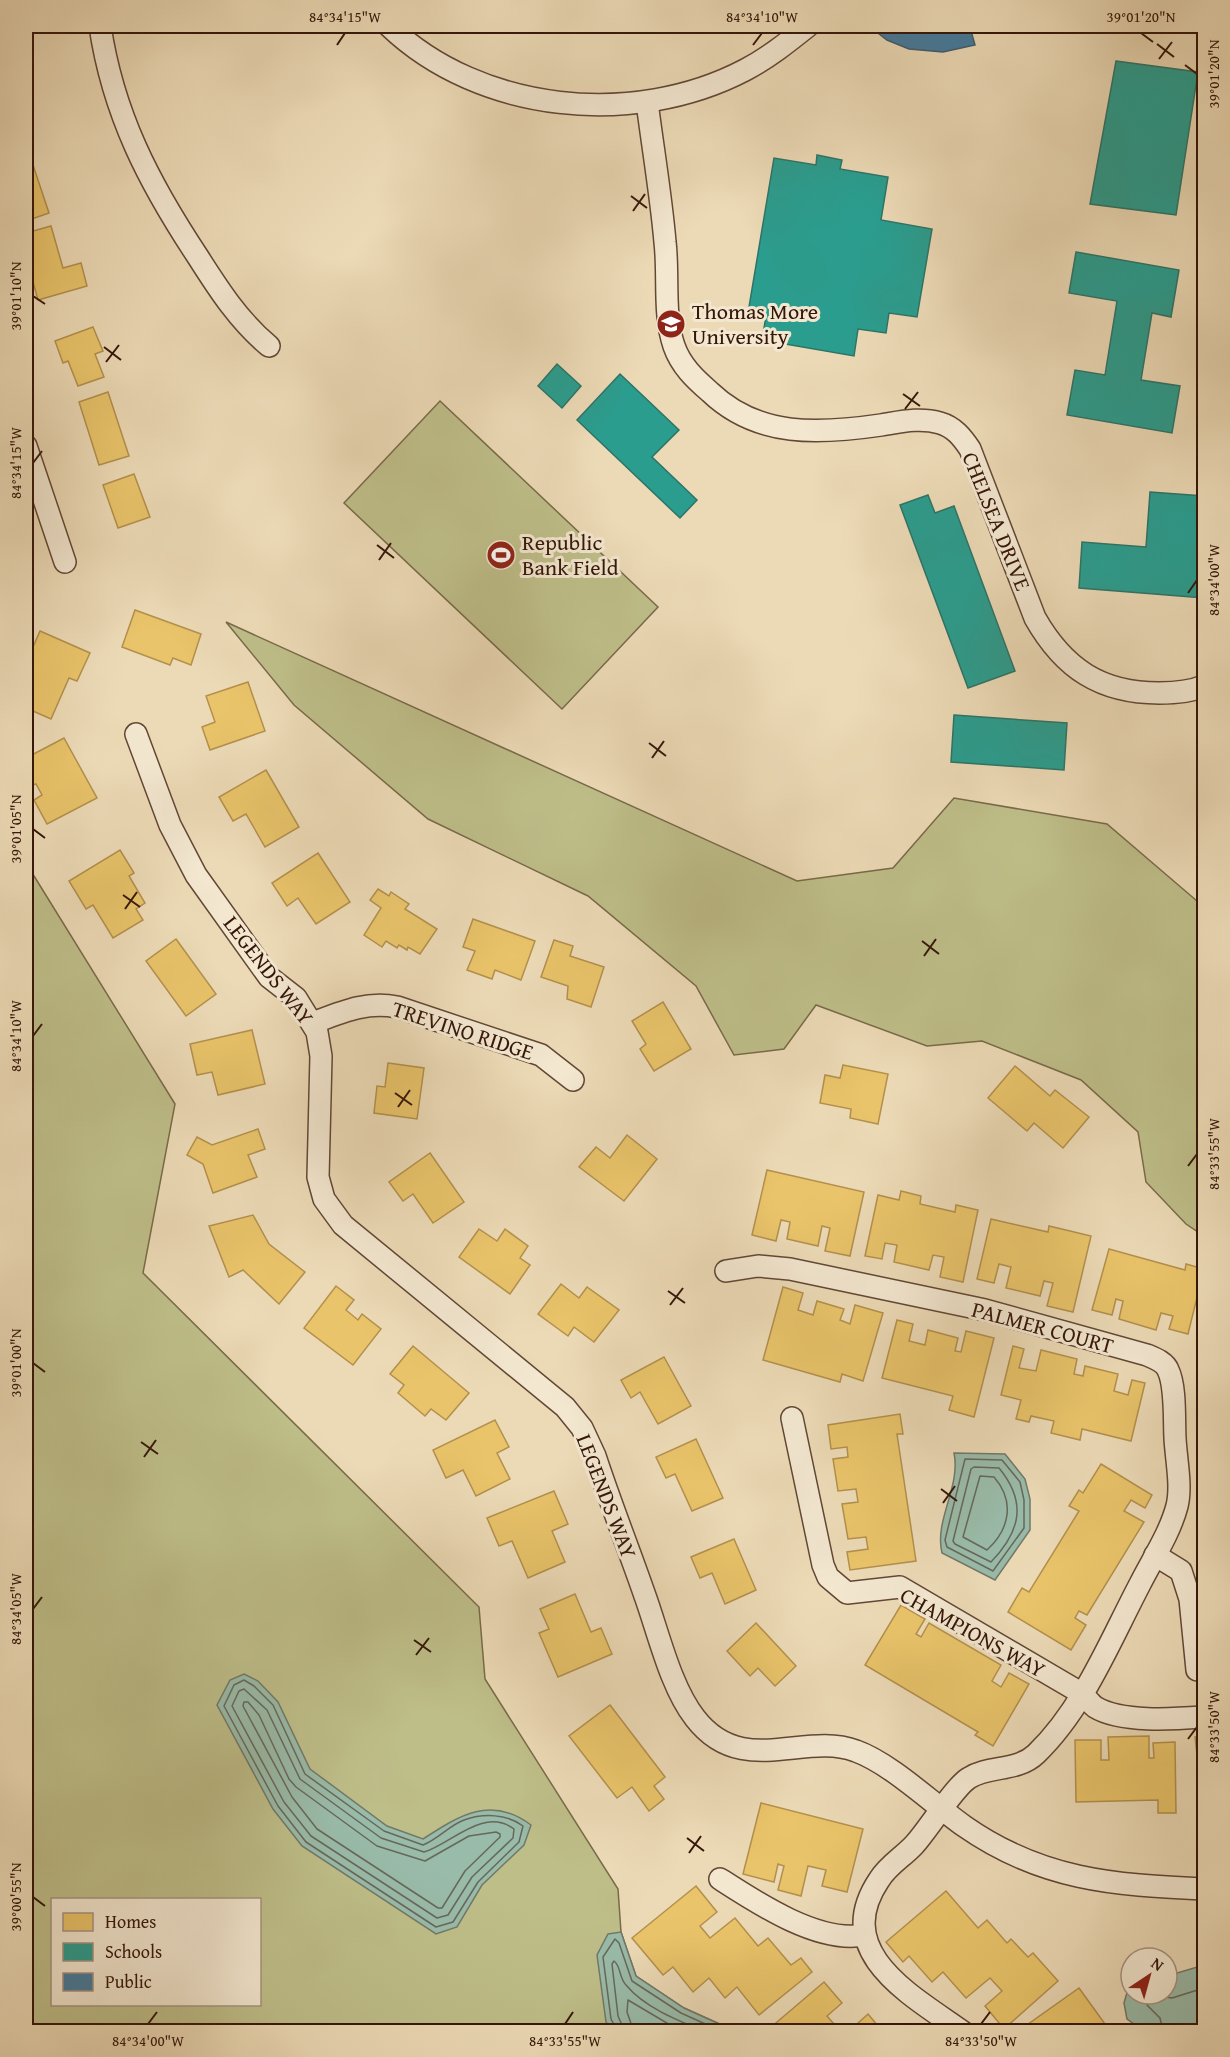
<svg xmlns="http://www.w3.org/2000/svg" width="1230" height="2057" viewBox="0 0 1230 2057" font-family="'Gentium Book Plus',serif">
  <rect width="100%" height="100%" fill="#ecdab6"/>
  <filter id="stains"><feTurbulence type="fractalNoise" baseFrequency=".00333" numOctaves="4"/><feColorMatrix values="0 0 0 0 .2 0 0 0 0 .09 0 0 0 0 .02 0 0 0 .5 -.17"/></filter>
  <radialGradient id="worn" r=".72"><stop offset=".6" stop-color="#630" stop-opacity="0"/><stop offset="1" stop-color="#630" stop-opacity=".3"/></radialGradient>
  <!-- green -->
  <g fill="#bebe89" stroke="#796a4a" stroke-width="1.5" fill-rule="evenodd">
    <path d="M440,401L658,607L562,709L344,503Z"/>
    <path d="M226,622L797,881L893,868L954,798L1107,824L1204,907V1236L1186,1224L1146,1182L1138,1132L1081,1080L982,1041L927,1046L816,1005L784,1049L734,1055L696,986L588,896L428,819L294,705Z"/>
    <path d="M26,863L175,1104L143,1273L479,1607L485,1679L618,1889L621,1932L636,1976L684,2008L735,2031H26ZM52,1900H260V2004H52Z"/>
  </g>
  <!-- water -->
  <g fill="#99bba9" stroke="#717969" stroke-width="1.5">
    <path d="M954,1453L1005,1454L1025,1479L1030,1499V1530L995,1580L942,1553C934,1520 961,1487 954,1453Z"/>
    <path d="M244,1674L258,1681L278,1702L310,1769L387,1826L423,1839C460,1815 491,1795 531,1825L524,1845L482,1885L457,1927L436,1934L302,1846L273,1809L217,1705L230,1680Z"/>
    <path d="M621,1932L636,1976L684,2008L735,2031H613L606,2022L597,1955L608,1934Z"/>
    <path d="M1204,1965V2031H1144L1127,2019L1124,2003L1128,1989L1131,1988V1994H1167V1976Z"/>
  </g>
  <!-- homes -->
  <g fill="#e9c46a" stroke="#b3904d" stroke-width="1.5">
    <path d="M32,162L49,213L26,221V164Z"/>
    <path d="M51,226L63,268L81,263L87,286L38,300L26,256V233Z"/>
    <path d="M93,327L103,351L95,354L104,377L78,386L68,361L63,363L55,341Z"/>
    <path d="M108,392L129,456L99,465L79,402Z"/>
    <path d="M134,474L150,517L118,528L103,485Z"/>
    <path d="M135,610L201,634L191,665L173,658L170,665L122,647Z"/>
    <path d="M40,631L90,653L77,681L69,678L51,719L26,708V663Z"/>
    <path d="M248,682L265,731L210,750L202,727L215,722L206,696Z"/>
    <path d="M64,738L97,798L47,824L34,800L42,795L36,784L26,787V758Z"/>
    <path d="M266,770L299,827L265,847L246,814L233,821L219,797Z"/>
    <path d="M120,850L134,873L129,876L145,903L136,909L143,920L113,938L93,905L86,909L69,881Z"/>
    <path d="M318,853L350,902L316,924L298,898L287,906L272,883Z"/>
    <path d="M378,889L389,896L391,892L409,904L405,909L437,929L420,954L408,947L407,950L399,945L397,948L386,941L382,947L364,935L381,908L370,900Z"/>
    <path d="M473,919L535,941L521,980L495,970L492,979L467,970L475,951L463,947Z"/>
    <path d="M176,939L216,994L186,1016L146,961Z"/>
    <path d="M554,940L573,946L570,956L604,967L591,1007L567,999L568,986L541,977Z"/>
    <path d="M663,1002L691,1049L654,1071L640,1049L646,1044L632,1021Z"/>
    <path d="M252,1030L265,1084L218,1095L212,1072L197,1075L190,1044Z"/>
    <path d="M388,1063L424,1068L417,1119L374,1113L377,1086L385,1087Z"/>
    <path d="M843,1065L888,1074L878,1124L850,1118L851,1109L820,1103L825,1075L840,1078Z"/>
    <path d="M1015,1066L1050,1096L1055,1090L1089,1117L1063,1148L1034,1123L1027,1131L988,1098Z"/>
    <path d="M258,1129L265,1149L248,1155L257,1177L213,1193L203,1164L187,1155L197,1137L212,1145Z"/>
    <path d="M627,1135L657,1159L624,1201L579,1167L596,1147L610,1158Z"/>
    <path d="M430,1153L464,1202L433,1223L413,1194L403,1201L389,1182Z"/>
    <path d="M767,1170L864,1192L850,1256L825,1251L830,1228L822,1226L818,1246L787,1239L790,1222L781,1220L776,1241L752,1235Z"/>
    <path d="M901,1191L921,1196L920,1204L955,1212L956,1205L978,1210L963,1282L940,1277L944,1257L933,1255L929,1270L894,1262L897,1245L885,1243L882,1259L865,1256L878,1195L899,1200Z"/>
    <path d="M253,1215L269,1244L305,1272L279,1304L243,1270L229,1277L209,1226Z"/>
    <path d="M991,1219L1048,1232L1049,1226L1091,1236L1073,1312L1047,1306L1053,1283L1044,1281L1040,1296L1006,1288L1011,1267L999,1264L994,1283L977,1279Z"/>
    <path d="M479,1229L497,1241L505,1229L528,1246L520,1258L530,1265L510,1294L459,1257Z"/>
    <path d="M1109,1249L1185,1270L1186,1264L1204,1269L1188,1334L1169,1329L1173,1316L1161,1313L1156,1330L1119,1319L1123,1301L1116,1299L1112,1315L1092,1310Z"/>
    <path d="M561,1284L579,1298L587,1287L619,1310L594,1342L574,1327L568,1336L538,1314Z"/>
    <path d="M336,1286L354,1300L346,1310L358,1320L362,1314L381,1329L353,1365L304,1328Z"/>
    <path d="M783,1287L803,1293L798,1310L813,1315L817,1301L844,1309L840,1320L850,1324L855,1305L883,1313L863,1381L842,1374L840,1382L763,1360Z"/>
    <path d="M897,1320L913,1324L909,1341L925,1345L928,1330L958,1338L955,1351L961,1352L966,1331L994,1338L974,1417L949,1410L953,1396L882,1378Z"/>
    <path d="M413,1346L469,1393L446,1420L431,1409L425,1416L398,1393L404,1385L390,1374Z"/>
    <path d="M1013,1346L1024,1349L1019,1368L1036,1371L1041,1350L1077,1359L1074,1374L1083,1376L1085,1366L1118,1374L1114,1391L1128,1395L1132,1380L1145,1383L1131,1441L1082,1429L1080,1440L1051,1433L1054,1421L1031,1416L1029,1422L1016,1419L1021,1400L1001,1395Z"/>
    <path d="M664,1357L691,1406L658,1424L640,1392L631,1398L621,1380Z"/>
    <path d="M900,1414L903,1434H897L916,1561L850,1570L847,1552L868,1549L866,1537L848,1539L842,1504L858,1502L856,1489L838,1491L833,1459L848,1457L847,1447L831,1449L828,1425Z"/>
    <path d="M495,1420L509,1447L497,1453L510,1479L476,1496L463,1470L446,1478L433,1450Z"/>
    <path d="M696,1439L723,1498L692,1511L675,1474L666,1478L656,1457Z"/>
    <path d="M1101,1464L1152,1495L1145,1508L1131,1500L1124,1511L1144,1522L1087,1615L1079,1611L1075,1618L1086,1625L1071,1650L1008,1612L1022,1588L1029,1592L1079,1511L1069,1506L1079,1490L1083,1493Z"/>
    <path d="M554,1491L568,1524L552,1531L565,1562L528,1578L512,1541L499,1546L487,1518Z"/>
    <path d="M734,1539L756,1590L725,1604L712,1573L700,1578L691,1557Z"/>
    <path d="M575,1594L591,1632L601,1628L612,1654L558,1677L539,1633L549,1629L540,1609Z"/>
    <path d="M901,1605L925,1619L916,1634L921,1637L929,1623L1001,1665L992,1681L1001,1687L1009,1673L1029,1684L993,1746L975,1735L978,1732L865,1665Z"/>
    <path d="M756,1623L796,1666L775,1686L758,1668L750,1676L727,1651Z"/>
    <path d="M610,1705L665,1777L654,1786L664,1799L649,1811L632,1787L617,1798L569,1736Z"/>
    <path d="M1149,1736V1758H1154L1153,1743L1175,1742L1176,1813H1158V1800L1076,1802L1075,1740H1101V1760H1109L1108,1737Z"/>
    <path d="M1204,1736V1807L1203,1808L1195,1737Z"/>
    <path d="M761,1803L863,1829L847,1892L822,1886L826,1870L808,1866L801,1896L778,1890L784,1866L778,1864L774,1882L743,1874Z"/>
    <path d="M696,1886L717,1912L700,1926L710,1938L735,1918L758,1946L768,1938L791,1965L801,1958L812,1972L759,2015L737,1987L725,1998L709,1978L693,1992L673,1967L663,1975L632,1938Z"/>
    <path d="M946,1891L978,1928L987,1920L1007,1943L1011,1939L1028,1957L1033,1953L1058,1981L1004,2029L985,2006L1002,1991L990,1978L966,1998L943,1972L932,1982L909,1956L903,1962L886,1942Z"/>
    <path d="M824,1982L842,2003L827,2016L841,2032H774L770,2028Z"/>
    <path d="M1079,1988L1110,2031L1120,2024L1125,2032H1017Z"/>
    <path d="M868,2014L883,2032H848Z"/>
  </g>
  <!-- schools -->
  <g fill="#2a9d8f" stroke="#2d7467" stroke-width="1.5">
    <path d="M1116,61L1198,72L1176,215L1090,204Z"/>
    <path d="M817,155L842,160L840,169L888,177L881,220L932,229L917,317L889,313L886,333L858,329L854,356L762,340L766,316L748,313L774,158L816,165Z"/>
    <path d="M1076,252L1179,270L1171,317L1152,313L1141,380L1180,386L1172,433L1067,415L1075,370L1105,375L1117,301L1069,293Z"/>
    <path d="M557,364L581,386L562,408L538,386Z"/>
    <path d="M620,374L679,430L652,457L697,500L680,518L577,420Z"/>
    <path d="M1150,492L1204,496V598L1079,588L1082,542L1146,547Z"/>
    <path d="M928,495L935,513L954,506L1015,671L968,688L900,505Z"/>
    <path d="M954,715L1067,723L1064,770L951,762Z"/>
  </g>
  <!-- public -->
  <path fill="#457b9d" stroke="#405d71" stroke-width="1.5" d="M869,26H980L971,31L975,45L943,52L909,49L887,40Z"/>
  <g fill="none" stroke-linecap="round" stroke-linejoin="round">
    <!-- shore -->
    <g stroke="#66685a" stroke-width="1.5">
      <path d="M965,1459L1002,1460L1020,1482L1024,1500V1528L993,1571L947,1547L945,1540Z"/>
      <path d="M974,1467L999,1468C1027,1502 1021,1531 991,1562L955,1544L953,1541L971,1469Z"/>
      <path d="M980,1476L994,1477C1015,1501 1010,1529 987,1550L963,1537Z"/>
      <path d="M244,1680L254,1686L273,1705L305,1774L384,1831L423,1845C438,1839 450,1825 464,1820C484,1813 507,1814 523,1826L519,1842L478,1882L453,1922L436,1927L306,1842L278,1806L224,1706L234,1685Z"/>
      <path d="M244,1689L267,1710L300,1779L381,1838L424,1852C450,1845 483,1806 514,1829L513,1838L472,1877L448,1915L437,1918L311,1836L284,1802L232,1706L239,1691Z"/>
      <path d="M244,1702H248L259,1715L289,1779L296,1787L377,1846L425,1861L469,1836L496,1832L500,1834V1837L465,1871L442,1908H438L317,1829L292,1797L243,1706Z"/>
      <path d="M618,2032L611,2019L603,1957L615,1939L619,1943L632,1981L681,2013L723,2032"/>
      <path d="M625,2032L618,2016L612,1964L614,1961C621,1966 619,1978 626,1985C645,2008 679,2021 706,2032"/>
      <path d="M634,2032L627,2012L628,2000L682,2032"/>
      <path d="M1163,2032L1160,2018L1147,2005L1152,1995L1172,1998L1204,1988"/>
    </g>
    <!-- minor casing -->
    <g stroke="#624735" stroke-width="24">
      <g id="minor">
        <path d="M100,26C113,114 149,183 198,257C219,290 239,321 269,346"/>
        <path d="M389,26C480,113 634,128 745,70C768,58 788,42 808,26"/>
        <path d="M647,102C653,149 661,196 665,242C669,276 663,314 674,346C681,366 695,379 710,392C758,438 820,434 881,425C900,422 920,417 940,423C954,427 962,437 970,449L1035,618C1064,669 1101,693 1159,693C1174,693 1190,692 1204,686"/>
        <path d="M26,446L65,562"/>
        <path d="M136,734L170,825L196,875L269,977L296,998L317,1032L321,1056L318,1177L324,1199L343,1225L565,1407L582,1428L595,1456C610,1502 628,1547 644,1593C658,1631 670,1686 695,1718C742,1779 804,1731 856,1751C890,1763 933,1804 964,1826C1041,1880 1113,1885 1204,1889"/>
        <path d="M313,1023C342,1012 366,1001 397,1007L541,1055L573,1080"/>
        <path d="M726,1271L758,1266L790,1269L985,1310L1147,1355C1154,1358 1165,1362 1168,1370C1176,1386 1174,1420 1175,1438C1176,1459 1182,1486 1177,1506C1170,1533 1152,1560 1140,1584C1110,1641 1083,1709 1036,1754C1017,1772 989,1765 969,1778C955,1786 928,1830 914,1845C903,1857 888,1865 879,1880C830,1953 913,1996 963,2032"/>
        <path d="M792,1418L823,1565L828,1577L847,1593L900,1587L1081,1693C1086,1697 1090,1703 1095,1707C1121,1723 1175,1719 1204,1717"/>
        <path d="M1155,1555L1181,1571L1190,1599L1197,1670"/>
        <path d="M720,1879C757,1903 819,1944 864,1935"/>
      </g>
    </g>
    <!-- minor -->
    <use href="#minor" stroke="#f3e7d0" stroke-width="21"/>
  </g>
  <!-- ticks -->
  <path fill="none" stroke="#34160a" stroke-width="2" d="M1141,33L1153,42M1157,44L1174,57M337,45L345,33M753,45L762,33M1159,59L1172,42M1185,65L1197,74M631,196L647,208M633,211L645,194M33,296L45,304M104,347L121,360M106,362L119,345M903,394L920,406M905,409L918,392M33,463L42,451M377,545L394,558M379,560L391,543M1188,593L1197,580M649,743L666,756M652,758L664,741M33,829L45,838M123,895L140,907M125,909L137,892M922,941L939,954M924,956L936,939M33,1036L42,1024M395,1093L412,1105M398,1107L410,1090M1188,1166L1197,1154M668,1291L685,1303M670,1305L683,1288M33,1363L45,1372M141,1442L158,1454M144,1457L156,1440M941,1489L957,1501M943,1503L955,1486M33,1609L42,1597M414,1640L431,1652M416,1655L429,1638M1188,1739L1197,1727M687,1838L704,1851M689,1853L701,1836M33,1897L45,1906M148,2024L157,2012M565,2024L573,2012M981,2024L990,2012"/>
  <!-- icons -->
  <defs>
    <g id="university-disc" transform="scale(1.5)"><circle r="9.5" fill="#8f2418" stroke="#f3e7d0"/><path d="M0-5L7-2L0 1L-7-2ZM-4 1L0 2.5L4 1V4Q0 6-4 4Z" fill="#fff"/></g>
    <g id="stadium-disc" transform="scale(1.5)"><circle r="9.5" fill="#8f2418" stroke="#f3e7d0"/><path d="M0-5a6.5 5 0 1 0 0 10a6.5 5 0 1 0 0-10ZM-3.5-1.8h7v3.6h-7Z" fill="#fff"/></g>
  </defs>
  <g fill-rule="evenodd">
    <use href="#university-disc" x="671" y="324"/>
    <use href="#stadium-disc" x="501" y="555"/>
  </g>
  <g text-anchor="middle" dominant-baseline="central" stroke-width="6" stroke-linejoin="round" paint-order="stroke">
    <!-- poi labels -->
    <g font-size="22" fill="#34160a" stroke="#f3e7d0" text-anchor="start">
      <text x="692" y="311">Thomas More<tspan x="692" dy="25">University</tspan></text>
      <text x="522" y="542">Republic<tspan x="522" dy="25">Bank Field</tspan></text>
    </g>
    <!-- street labels -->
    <g font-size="22" fill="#34160a" stroke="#f3e7d0">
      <text transform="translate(997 521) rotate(68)">CHELSEA DRIVE</text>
      <text transform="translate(269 970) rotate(52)">LEGENDS WAY</text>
      <text transform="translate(463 1030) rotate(18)">TREVINO RIDGE</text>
      <text transform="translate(1043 1327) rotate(15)">PALMER COURT</text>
      <text transform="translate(607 1496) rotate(69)">LEGENDS WAY</text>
      <text transform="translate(973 1632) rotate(29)">CHAMPIONS WAY</text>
    </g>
  </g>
  <!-- margin -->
  <rect width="1230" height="2057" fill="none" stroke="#ecdab6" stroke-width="66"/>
  <!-- legend -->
  <rect x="51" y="1898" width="210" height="108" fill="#f3e7d0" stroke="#a79381" stroke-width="1.5"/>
  <rect x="63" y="1913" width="30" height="18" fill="#e9c46a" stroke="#a79381" stroke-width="1.5"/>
  <text x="105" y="1928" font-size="18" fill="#34160a">Homes</text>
  <rect x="63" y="1943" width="30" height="18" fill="#2a9d8f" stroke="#a79381" stroke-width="1.5"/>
  <text x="105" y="1958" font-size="18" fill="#34160a">Schools</text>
  <rect x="63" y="1973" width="30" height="18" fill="#457b9d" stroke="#a79381" stroke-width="1.5"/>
  <text x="105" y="1988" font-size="18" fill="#34160a">Public</text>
  <!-- north arrow -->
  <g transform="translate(1149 1976) rotate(36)"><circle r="28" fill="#f3e7d0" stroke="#a79381" stroke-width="1.5"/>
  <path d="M0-4.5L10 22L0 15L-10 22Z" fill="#8f2418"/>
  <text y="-9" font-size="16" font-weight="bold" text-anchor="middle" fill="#34160a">N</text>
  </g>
  <rect x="33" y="33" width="1164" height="1991" fill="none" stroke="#34160a" stroke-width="2"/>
  <g font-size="15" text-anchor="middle" fill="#34160a">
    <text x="345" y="22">84°34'15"W</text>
    <text x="762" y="22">84°34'10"W</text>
    <text x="1141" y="22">39°01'20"N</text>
    <text transform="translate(1214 74) rotate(-90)" y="5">39°01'20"N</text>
    <text transform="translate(16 296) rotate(-90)" y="5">39°01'10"N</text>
    <text transform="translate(16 463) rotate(-90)" y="5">84°34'15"W</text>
    <text transform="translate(1214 580) rotate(-90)" y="5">84°34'00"W</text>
    <text transform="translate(16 829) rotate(-90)" y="5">39°01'05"N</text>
    <text transform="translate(16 1036) rotate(-90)" y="5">84°34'10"W</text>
    <text transform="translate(1214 1154) rotate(-90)" y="5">84°33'55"W</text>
    <text transform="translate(16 1363) rotate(-90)" y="5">39°01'00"N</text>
    <text transform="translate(16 1609) rotate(-90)" y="5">84°34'05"W</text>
    <text transform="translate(1214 1727) rotate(-90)" y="5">84°33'50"W</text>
    <text transform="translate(16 1897) rotate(-90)" y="5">39°00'55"N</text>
    <text x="148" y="2046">84°34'00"W</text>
    <text x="565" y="2046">84°33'55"W</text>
    <text x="981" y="2046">84°33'50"W</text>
  </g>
  <rect width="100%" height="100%" filter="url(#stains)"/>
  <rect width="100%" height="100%" fill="url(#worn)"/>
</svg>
